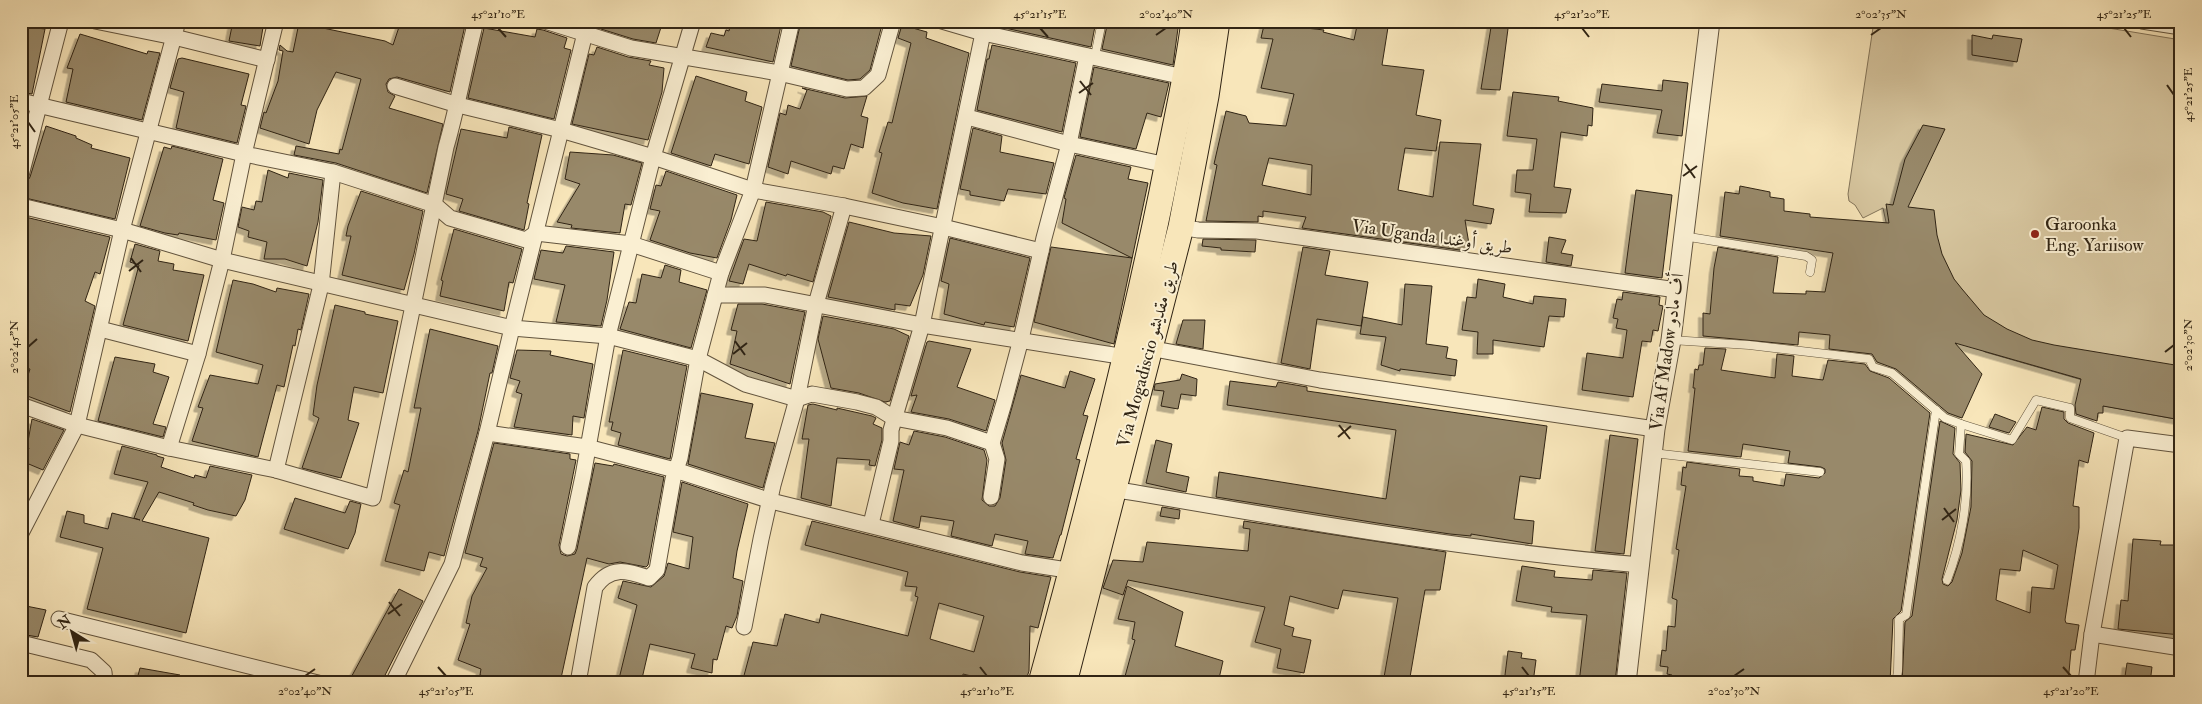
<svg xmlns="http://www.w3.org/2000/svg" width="2202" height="704" viewBox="0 0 2202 704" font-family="'IM FELL Double Pica',Amiri,serif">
  <defs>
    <filter id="shadow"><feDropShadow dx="-4.5" dy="4.5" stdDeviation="0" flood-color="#0004"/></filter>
  </defs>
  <rect width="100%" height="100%" fill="#f8e6ba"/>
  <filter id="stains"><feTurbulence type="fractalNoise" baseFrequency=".004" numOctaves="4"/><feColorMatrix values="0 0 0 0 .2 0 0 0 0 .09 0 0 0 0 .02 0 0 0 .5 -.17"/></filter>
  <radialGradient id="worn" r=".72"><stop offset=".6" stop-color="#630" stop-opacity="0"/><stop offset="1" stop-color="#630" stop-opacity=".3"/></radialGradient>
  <!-- green -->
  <path fill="#d6c59e" stroke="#837459" d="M1874,21H1990L2019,24L2020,21H2066L2181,40V420L2082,402L2086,381L1985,352L1978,347L1892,250L1883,208L1863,218L1855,205L1849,201L1848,194Z"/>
  <!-- building -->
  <g fill="#98896a" stroke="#302414" fill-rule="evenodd" filter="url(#shadow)">
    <path d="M233,21H264L260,46L229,41Z"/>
    <path d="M401,21H466L450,92L397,77L389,79L386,84L388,92L395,96L389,108L443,124L427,193L336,163L294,155L296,146L339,154L340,149L342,150L361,79L336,72L317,110L309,144L260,128L264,112L266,113L278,81L283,51L279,50L280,45L287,51L293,52L299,23L385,41L393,45Z"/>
    <path d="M603,21H663L656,43L633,39L601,29Z"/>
    <path d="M731,21H782L773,62L706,47L711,33L724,36L726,30L729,31Z"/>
    <path d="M801,21H883L870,70L860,79L848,80L791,66Z"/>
    <path d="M997,21H1096L1091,47L996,26Z"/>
    <path d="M1108,21H1179L1173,65L1102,49Z"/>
    <path d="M1265,21H1308L1306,28L1324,30L1323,32L1354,40L1358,21H1389L1382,65L1424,70L1416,115L1441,120L1436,151L1405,148L1398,190L1433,197L1440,142L1481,144L1473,205L1494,209L1491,224L1465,220L1469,244L1467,251L1302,228L1306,217L1263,211V217L1258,216V222L1206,221L1217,165L1214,164L1226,111L1246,116L1249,123L1286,126L1294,94L1261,88L1273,39L1261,38ZM1269,158L1312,165L1311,195L1262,185Z"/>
    <path d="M1492,21H1509L1500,90L1481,89Z"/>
    <path d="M902,25L927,32L926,38L969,53L937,209L903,203L872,193L882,153L879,152L888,122L892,123L911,43L898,38Z"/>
    <path d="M21,26L45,29L32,94L21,92Z"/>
    <path d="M484,28L535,37L537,29L543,30L567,38L564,48L571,50L554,119L468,98Z"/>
    <path d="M80,34L147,54L148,51L160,53L142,120L66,102L73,69L67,68Z"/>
    <path d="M1972,35L1992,39L1993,35L2022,39L2017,62L1972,55Z"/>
    <path d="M992,45L1076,63L1062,132L977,110L987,59H989Z"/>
    <path d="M597,47L628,57L651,61L649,65L664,68L662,92L648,140L572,124L589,54L594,55Z"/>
    <path d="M182,58L249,74L241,105L246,106L237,143L176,128L184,92L170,88L178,59Z"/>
    <path d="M1094,67L1169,83L1161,117L1147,113L1136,149L1080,137Z"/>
    <path d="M696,76L747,92L745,101L762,107L749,164L715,154L711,166L671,153Z"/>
    <path d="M1663,80L1688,83L1682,136L1657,133L1662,110L1599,102L1602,84L1662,91Z"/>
    <path d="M802,88L845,98L867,96L861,116L868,118L863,148L851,144L844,169L833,166L831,174L791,161L788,174L768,167L780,113L786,115L788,105L800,109L807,90Z"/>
    <path d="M1513,92L1559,97L1558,101L1593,108L1592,126L1588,125L1587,136L1561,132L1554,187L1571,189L1566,213L1529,212L1531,194L1515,192L1517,170H1533L1537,139L1507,136Z"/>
    <path d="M1923,125L1945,129L1908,207L1934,210L1937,235L1942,254L1954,279L1962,289L1984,315L2007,329L2032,340L2054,345L2181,366V420L2103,406V413H2098L2097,421L2076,414L2075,405L2081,379L1955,343L1982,374L1962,418L1948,413L1896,369L1877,362L1872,354L1829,349L1830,335L1799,332L1798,345L1703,336V313L1710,314L1714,268L1718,247L1778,257L1773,293L1806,294V291L1825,292L1833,253L1720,236L1725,192L1739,194L1740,186L1770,192V197L1784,199V211L1810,214V217L1889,223L1886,204L1893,205L1905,159Z"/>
    <path d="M46,126L76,136V138L92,145L91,148L130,158L115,219L21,197V184L27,182L30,177Z"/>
    <path d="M509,127L542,135L527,203L529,204L524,230L459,211L463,199L446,194L461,129L507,138Z"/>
    <path d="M973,128L1002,136L1000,152L1054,163L1046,194L1008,189L1004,201L970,195V191L960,189Z"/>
    <path d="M172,146L223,159L213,200L224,203L216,240L179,233L178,235L165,233L140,226L164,147L171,149Z"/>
    <path d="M570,152L613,155L642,163L631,205L625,204L620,233L571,228L572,225L557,222L580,184L565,179Z"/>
    <path d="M1076,155L1131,167L1128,179L1148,183L1114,344L1034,322L1051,247L1132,258L1062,223L1066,199L1064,198Z"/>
    <path d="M268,170L288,178L289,173L323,180L318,222L307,266L285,259H264L267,242L248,237L249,231L238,227L242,207L254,210L256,201L262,202Z"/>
    <path d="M666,171L737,195L731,220L717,258L690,253L650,240L660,211L650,209L656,185L661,186Z"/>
    <path d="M1636,190L1672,195L1662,278L1625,273Z"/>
    <path d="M361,191L423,211L414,254L404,290L342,275L351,236H346L348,226Z"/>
    <path d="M766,202L823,212L831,216L813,282L787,274L786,276L749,264L743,284L729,281L744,239L757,241Z"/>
    <path d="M21,216L110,237L100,274L95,272L85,301L95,306L70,412L22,394L30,369L21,367V283L27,262L21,259Z"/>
    <path d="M849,222L894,233L931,236L923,275L910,306L895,304V310L828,297Z"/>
    <path d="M454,229L522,249L513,283L509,282L504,311L440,296L443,281L441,280Z"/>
    <path d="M1549,237L1566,240L1561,253L1573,255L1571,266L1546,262Z"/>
    <path d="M950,238L1030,258L1014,327L985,322L984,325L944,314L949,284L941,281Z"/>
    <path d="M1203,239L1256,240L1255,252L1221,250V248L1202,246Z"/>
    <path d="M135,244L160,251L158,261L174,264L173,270L204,275L188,341L123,325L139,265L130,262Z"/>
    <path d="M566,246L614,252L607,300L601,326L556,322L565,285L534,279L541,250L563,253Z"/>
    <path d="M1303,247L1330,251L1325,275L1368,282L1361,326L1317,319L1310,369L1281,363Z"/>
    <path d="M665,265L681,270L679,282L707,290L691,348L620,329L629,302L636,303L642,274L661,278Z"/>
    <path d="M1478,279L1505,284L1503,297L1533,304L1534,296L1566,299L1564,317L1549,316L1544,347L1493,340V354H1477L1478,332L1462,330L1467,297L1476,298Z"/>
    <path d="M233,280L253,284L276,292L277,288L309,294L301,330L298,329L295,346L293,345L284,387L277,385L258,457L192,441L203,408L198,407L210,375L258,384L263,365L216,352Z"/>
    <path d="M1405,284L1432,286L1426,344L1448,347L1446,358L1457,360L1455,376L1400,369V371L1381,365L1386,337L1360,334L1363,317L1402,325Z"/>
    <path d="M1623,292L1660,297L1659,305L1663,306L1658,331L1653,330L1651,342L1642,341L1633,397L1582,390L1587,353L1623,358L1627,330L1616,328L1618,319L1613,318L1617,299L1622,300Z"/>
    <path d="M738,304H762L805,312L790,384L730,364L737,331L731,330Z"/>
    <path d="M335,305L365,312V314L398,321L383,393L354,387L348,420L359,423L341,478L302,468L319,418L313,415L317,385Z"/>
    <path d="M823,316L894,329L909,336L890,401L885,402L859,393L831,388L818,339Z"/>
    <path d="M1183,320H1205L1203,349L1176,344Z"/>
    <path d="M430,329L498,346L492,373H490L478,431L444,556L429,552L424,571L385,561L400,505L394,503L404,470L408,472L421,408H414Z"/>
    <path d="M929,341L971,349L957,387L995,400L986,431L949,419L911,412L917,395L911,396L927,342Z"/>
    <path d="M1705,348L1726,349L1721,370L1775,378L1777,354L1794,356L1792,376L1823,380L1828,360L1865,364L1870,371L1889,378L1930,413L1901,611L1893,619L1890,683H1723L1695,679L1694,683H1677L1671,681L1672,675L1667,674L1668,667L1660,666L1662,650L1666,651L1668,626L1675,627L1677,600L1672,598L1679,550L1676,549L1686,486L1681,485L1683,467L1686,468L1687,462L1740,469L1739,476L1753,477V481L1784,486L1786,474L1819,478L1825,473V469L1821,467L1788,463L1790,451L1743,444L1741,457L1688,451L1695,388H1693L1695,369L1698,370L1699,365H1703Z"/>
    <path d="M517,350L551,351L550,355L593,364L584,418L573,416L572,435L514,427L522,394L516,392L520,381L510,378Z"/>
    <path d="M623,350L687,366L670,459L618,445L621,433L611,430L613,422H609Z"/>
    <path d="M115,357L155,364L153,372L169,377L153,424L166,427L163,437L98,421Z"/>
    <path d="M1070,371L1095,379L1083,415L1088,416L1076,459L1080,460L1061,535H1060L1053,558L1025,554L1028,541L995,534L992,546L951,536L954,521L921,516L919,528L893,521L904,470L894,469L900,442L909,445L914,431L945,437L984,450L987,460L982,500L989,506H995L1000,498L1006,460L1002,443L1021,375L1065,388Z"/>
    <path d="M1182,374L1197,379L1196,396L1181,394L1178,409L1161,406L1164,391L1154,390L1155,384L1180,380Z"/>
    <path d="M1230,381L1276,387L1278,382L1307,387V391L1547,426L1540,479L1520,476L1514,519L1534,521L1532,544L1471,534V536L1450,534L1377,523L1216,497L1219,472L1386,499L1396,430L1227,405Z"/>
    <path d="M701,393L753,404L745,438L775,443L763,488L688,464Z"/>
    <path d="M813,404L837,410V408L872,416L876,418L873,424L882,428V440L875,466L869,465L870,460L837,458L831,506L801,498L809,439H802L808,405Z"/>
    <path d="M2042,407L2064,412V419L2068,423L2094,433L2088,463L2079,460L2073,506L2079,507V528L2065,620L2066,623L2079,625L2075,650H2071L2068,683H1902L1905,622L1912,616L1940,421L1955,428L1953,454L1960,463L1961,490L1957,520L1942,579L1943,584L1948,586L1952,582L1962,553L1971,507L1972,461L1965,452L1966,434L2013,445L2027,427L2036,430ZM2023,550L2058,565L2054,589L2032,587L2030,613L1996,600L2000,569L2020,571Z"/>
    <path d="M1995,414L2016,422L2009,433L1989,427Z"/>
    <path d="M32,419L64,430L43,470L24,462L29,448L27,447Z"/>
    <path d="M1610,435L1638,439L1624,554L1595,551Z"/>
    <path d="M1156,440L1172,444L1166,472L1189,477L1186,492L1146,483Z"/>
    <path d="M494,443L570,454V459L576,460L559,545L561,554L567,556L575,554L577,549L595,463L613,466L614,464L664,477L648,565L646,567L620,562L609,564L587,558L560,683H508L480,675L481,669L458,660L470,624L466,623L472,596L487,568L480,566L483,558L465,553Z"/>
    <path d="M122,446L157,455V456L164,458L161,467L194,478L195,475L206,478L210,466L252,475L245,500L236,516L208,510L193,505L194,503L159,492L142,521L209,538L186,633L87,609L103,548L60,537L67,511L84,515V523L108,529L112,513L140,520L134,518L148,482L114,474Z"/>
    <path d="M682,482L748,504L737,551L733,578L743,581L737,616L732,628L726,626L717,660L713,659L712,673L691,668L695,654L650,644L641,683H618L637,605L618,598L623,581L651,587L664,576L668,563L689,569L693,537L673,532Z"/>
    <path d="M295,498L345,513L350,501L361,504L355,533L348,549L284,529Z"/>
    <path d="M1162,507L1180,510L1179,519L1160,516Z"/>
    <path d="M812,521L1020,572L1051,577L1038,628L1030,626L1029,671L1025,683H1000L963,674L962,683H833L814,678L812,683H742L753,642L777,646L785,614L819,623L821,614L908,636L918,597L915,596L917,587L905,586L908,572L805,545ZM939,603L984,616L974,652L930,639Z"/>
    <path d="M1244,521L1446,552L1440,590H1425L1409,683H1383L1398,598L1343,590L1338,609L1290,596L1284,625L1294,628L1292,636L1311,640L1304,673L1277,668L1281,649L1255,642L1265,607L1128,580L1123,595L1103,588L1113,560L1143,562L1147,542L1248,551L1250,529L1243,528Z"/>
    <path d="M2133,539L2161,541L2160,545H2181V635L2118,629L2121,600L2128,601Z"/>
    <path d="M1522,566L1555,571L1554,577L1592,580L1593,570L1627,573L1615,683H1579L1587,615L1551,612L1552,607L1516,601Z"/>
    <path d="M1127,586L1183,612L1175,646L1223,661L1218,683H1134L1124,680L1135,640L1132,639L1135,622L1118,619Z"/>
    <path d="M399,589L423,601L381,683H348Z"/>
    <path d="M21,605L46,610L38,637L21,634Z"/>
    <path d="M1508,651L1522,653L1521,658L1536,660L1533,683H1504Z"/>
    <path d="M2127,663L2152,667L2150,683H2124Z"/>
    <path d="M140,668L180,675V683H136Z"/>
  </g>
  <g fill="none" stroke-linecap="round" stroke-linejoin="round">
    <!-- service casing -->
    <g stroke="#62543e" stroke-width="9">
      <g id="service">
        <path d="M1095,56L1102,21"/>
        <path d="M1683,236L1806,256L1812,260L1810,272"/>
        <path d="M1671,340L1749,345L1869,359L1873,367L1892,373L1945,418L1961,424L1959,454L1966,461C1969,499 1961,544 1947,580"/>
        <path d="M1961,424L2012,440L2036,400L2070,408V418L2127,438"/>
        <path d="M1653,453L1820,472"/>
        <path d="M1896,683L1898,671L1899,619L1906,615L1936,410"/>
      </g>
    </g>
    <!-- minor casing -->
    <g stroke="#62543e" stroke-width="17">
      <g id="minor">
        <path d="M95,21L174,37L267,60"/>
        <path d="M545,21L631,48L779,73L847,89L864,88L878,75L893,21"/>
        <path d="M942,21L983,33L1184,77"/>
        <path d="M2142,21L2181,27"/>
        <path d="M395,86L458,105L561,130L653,157L753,190L844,206L943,227L1041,251"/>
        <path d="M21,101L244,154L333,172L321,285L276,470"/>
        <path d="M967,117L1069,144L1167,165"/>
        <path d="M333,172L435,205L450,218L526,240L536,233L631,244L721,273"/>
        <path d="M21,175L61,21"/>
        <path d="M21,206L122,230L222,260L512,328L608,336L698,359L745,384L797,399L812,394L857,402L876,407L894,418L947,428L992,443"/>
        <path d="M1181,227L1198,230L1257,231L1677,290"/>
        <path d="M715,295H765L922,325L1126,357"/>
        <path d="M100,329L198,354"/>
        <path d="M1149,348L1320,380L1655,429"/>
        <path d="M21,405L77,425L169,448L276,470L373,498L446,147C458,106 465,63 476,21"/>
        <path d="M487,433L587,447L675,470L771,501L1022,563L1080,572"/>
        <path d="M169,448L198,354L222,260L244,154L276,21"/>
        <path d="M1113,489C1288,519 1463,550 1641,565"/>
        <path d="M991,497L997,459L992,443L1004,403L1021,339L1044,238L1069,144L1087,56"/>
        <path d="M871,524L891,441V430L922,325L983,33"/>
        <path d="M21,533L77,425L122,230L178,21"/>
        <path d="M568,547L583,476L608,336L653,157L693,21"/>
        <path d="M59,619L318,683"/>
        <path d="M744,627L761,539L773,485L797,399L816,304L844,206"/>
        <path d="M2092,634L2181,648"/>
        <path d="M21,643L91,660L104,672L105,683"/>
        <path d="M393,683L452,564L487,433L512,328L588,21"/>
        <path d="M578,683L595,587C611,565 627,571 649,578L657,570L673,479L680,458L698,359L721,273L753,190L792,21"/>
        <path d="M2086,683L2092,634L2127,438L2181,445"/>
      </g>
    </g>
    <!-- tertiary casing -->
    <g stroke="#62543e" stroke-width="21">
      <path id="tertiary" d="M1626,683L1655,429L1671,340L1710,21"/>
    </g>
    <!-- trunk casing -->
    <g stroke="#302414" stroke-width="27">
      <g id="trunk">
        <path d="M1041,683C1086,520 1128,357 1162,192C1173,135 1187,78 1194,21"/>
        <path d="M1064,683L1181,227L1206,96L1217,21"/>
      </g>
    </g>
    <!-- service -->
    <use href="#service" stroke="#faefd2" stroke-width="8"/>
    <!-- minor -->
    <use href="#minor" stroke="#faefd2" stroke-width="15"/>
    <!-- tertiary -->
    <use href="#tertiary" stroke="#faefd2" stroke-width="19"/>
    <!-- trunk -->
    <use href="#trunk" stroke="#f8e6ba" stroke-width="25"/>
  </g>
  <!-- ticks -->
  <path fill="none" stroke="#302414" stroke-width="2" d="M498,28L506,37M1040,28L1048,37M1582,28L1589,37M2124,28L2131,37M1156,35L1166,28M1871,35L1881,28M1080,81L1091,95M2167,85L2174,95M1079,93L1093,83M28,122L35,132M1685,164L1695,178M1683,176L1697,166M131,258L141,272M129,271L143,260M735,341L745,355M28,347L37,339M2165,352L2174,345M733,354L747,343M1339,425L1350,439M1338,437L1351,426M1944,508L1954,522M1942,520L1956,509M389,602L400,616M388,614L402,604M438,667L446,676M980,667L987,676M1522,667L1529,676M2063,667L2071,676M305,676L315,669M1734,676L1744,669"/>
  <!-- markers -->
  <circle fill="#8f2418" stroke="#faefd2" stroke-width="2" cx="2035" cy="234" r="5"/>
  <g text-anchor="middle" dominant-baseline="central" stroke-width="4" stroke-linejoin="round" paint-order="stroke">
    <!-- poi labels -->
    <g font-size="18" fill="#302414" stroke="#faefd2" text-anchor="start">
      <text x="2045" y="224">Garoonka<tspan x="2045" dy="21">Eng. Yariisow</tspan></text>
    </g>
    <!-- street labels -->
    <g font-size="18" fill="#302414" stroke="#faefd2">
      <text transform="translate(1432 237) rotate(8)">Via Uganda طريق أوغندا</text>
      <text transform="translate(1667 352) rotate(-82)">Via Af Madow أف مادو</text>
      <text transform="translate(1148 354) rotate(-75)">Via Mogadiscio طريق مقديشو</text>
    </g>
  </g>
  <!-- margin -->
  <rect width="2202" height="704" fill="none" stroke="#f8e6ba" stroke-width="55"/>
  <!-- north arrow -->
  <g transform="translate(72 632) rotate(323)" stroke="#faefd2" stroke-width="4" paint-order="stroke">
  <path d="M0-4L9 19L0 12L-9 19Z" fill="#302414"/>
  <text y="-8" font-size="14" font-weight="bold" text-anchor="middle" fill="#302414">N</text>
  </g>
  <rect x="28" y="28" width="2146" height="648" fill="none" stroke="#302414" stroke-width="2"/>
  <g font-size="12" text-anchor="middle" fill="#302414">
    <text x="498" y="18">45°21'10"E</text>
    <text x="1040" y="18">45°21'15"E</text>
    <text x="1166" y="18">2°02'40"N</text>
    <text x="1582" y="18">45°21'20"E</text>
    <text x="1881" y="18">2°02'35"N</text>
    <text x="2124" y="18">45°21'25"E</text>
    <text transform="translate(2188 95) rotate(-90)" y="4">45°21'25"E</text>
    <text transform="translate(14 122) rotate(-90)" y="4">45°21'05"E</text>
    <text transform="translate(2188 345) rotate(-90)" y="4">2°02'30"N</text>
    <text transform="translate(14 347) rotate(-90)" y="4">2°02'45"N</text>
    <text x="305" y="695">2°02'40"N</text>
    <text x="446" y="695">45°21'05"E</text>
    <text x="987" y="695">45°21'10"E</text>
    <text x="1529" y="695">45°21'15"E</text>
    <text x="1734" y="695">2°02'30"N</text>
    <text x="2071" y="695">45°21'20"E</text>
  </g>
  <rect width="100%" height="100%" filter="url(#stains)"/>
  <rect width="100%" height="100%" fill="url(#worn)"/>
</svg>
